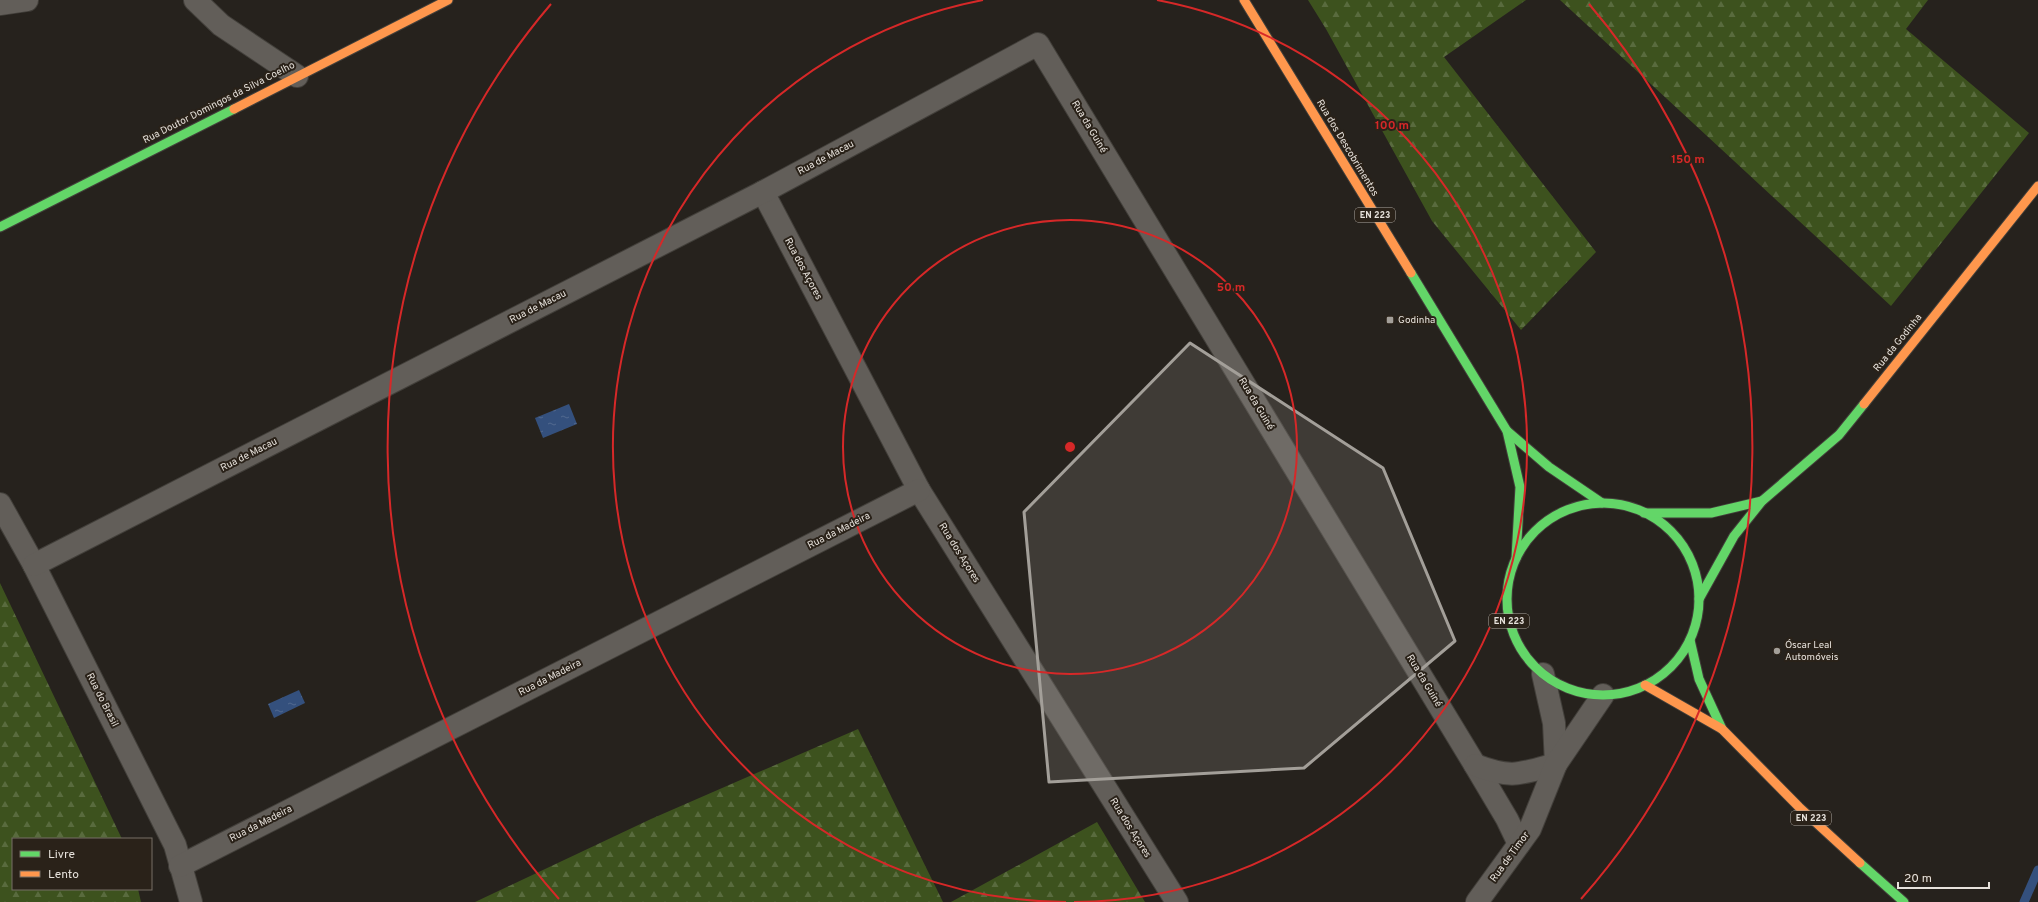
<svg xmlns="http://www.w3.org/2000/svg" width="2038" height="902" viewBox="0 0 2038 902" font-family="Overpass,sans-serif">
  <defs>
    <pattern id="forest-firs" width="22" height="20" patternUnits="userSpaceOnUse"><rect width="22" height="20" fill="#3d521e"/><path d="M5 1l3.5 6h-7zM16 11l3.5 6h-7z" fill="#596b3e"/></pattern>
    <pattern id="water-ripples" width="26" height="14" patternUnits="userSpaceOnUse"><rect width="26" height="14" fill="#34507d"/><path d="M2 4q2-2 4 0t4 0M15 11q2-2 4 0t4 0" fill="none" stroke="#51698f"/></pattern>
  </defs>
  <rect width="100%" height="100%" fill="#26221d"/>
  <!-- forest -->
  <g fill="url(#forest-firs)">
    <path d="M1308,0H1526L1444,57L1596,252L1521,330L1432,221L1326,29Z"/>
    <path d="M1560,0H1928L1906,29L2029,133L1891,306Z"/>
    <path d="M0,583L122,839H13V889H138L141,902H0Z"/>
    <path d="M858,729L943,902H475L651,819Z"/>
    <path d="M1097,822L1145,902H951Z"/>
  </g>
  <!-- water -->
  <g fill="url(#water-ripples)">
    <path d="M569,404L577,424L543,438L535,418Z"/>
    <path d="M299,690L305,703L274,718L268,704Z"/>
  </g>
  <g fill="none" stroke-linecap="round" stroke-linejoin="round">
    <!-- stream -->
    <path stroke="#34507d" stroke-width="9" d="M2024,902L2038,870"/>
    <!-- street casing -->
    <g stroke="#423f3a" stroke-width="24">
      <g id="street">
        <path d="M195,0L221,25L297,76"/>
        <path d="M0,4L27,0"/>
        <path d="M763,192L919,490L1177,902"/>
        <path d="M0,504L34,565L175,845L191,902"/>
        <path d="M34,565L763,192L1038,44L1475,765L1507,819L1519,844"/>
        <path d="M1543,674L1554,723L1556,764"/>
        <path d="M1475,765C1511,779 1520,774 1556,764"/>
        <path d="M180,866L919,490"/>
        <path d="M1477,902L1530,829L1556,764L1603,695"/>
      </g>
    </g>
    <!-- fast casing -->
    <g stroke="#423f3a" stroke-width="11">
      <g id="fast">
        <path d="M0,227L234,109"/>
        <path d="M1411,273L1507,431L1520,487L1516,558"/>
        <path d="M1507,431L1549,467L1602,503"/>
        <circle cx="1603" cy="599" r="96"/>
        <path d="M1644,513H1711L1762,501"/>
        <path d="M1699,599L1734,536L1762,501L1839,435L1864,404"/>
        <path d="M1690,640L1699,679L1722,729"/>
        <path d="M1860,863L1904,902"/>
      </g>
    </g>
    <!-- slow casing -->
    <g stroke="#423f3a" stroke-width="11">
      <g id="slow">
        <path d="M1244,0L1411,273"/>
        <path d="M234,109L448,0"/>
        <path d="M1864,404L2038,186"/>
        <path d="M1645,685L1722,729L1799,807L1860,863"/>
      </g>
    </g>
    <!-- street -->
    <use href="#street" stroke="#625e59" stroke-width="22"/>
    <!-- fast -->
    <use href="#fast" stroke="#63d668" stroke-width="9"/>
    <!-- slow -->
    <use href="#slow" stroke="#ff974d" stroke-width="9"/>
  </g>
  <!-- marked area -->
  <path fill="#a39f99" fill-opacity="0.2" stroke="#a39f99" stroke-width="3" stroke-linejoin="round" d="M1190,343L1383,468L1455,641L1304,768L1049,782L1024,512Z"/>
  <!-- distance rings -->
  <g fill="none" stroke="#d62828" stroke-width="2">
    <circle cx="1070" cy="447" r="227"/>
    <path d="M1066 902A455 455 0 0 1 983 0M1157 0A455 455 0 0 1 1074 902"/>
    <path d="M559 899A682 682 0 0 1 551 4M1589 4A682 682 0 0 1 1581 899"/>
  </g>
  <!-- markers -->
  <g fill="#a39f99" stroke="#2a2219" stroke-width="1.5">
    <rect x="1386" y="316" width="8" height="8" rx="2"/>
    <circle cx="1777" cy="651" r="4"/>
  </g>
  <g text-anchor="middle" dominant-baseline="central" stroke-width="4" stroke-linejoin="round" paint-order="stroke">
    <!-- shield labels -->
    <g fill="#2a2219" stroke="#aea8a2" stroke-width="1">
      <rect x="1355" y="208" width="40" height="14" rx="3"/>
      <rect x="1489" y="614" width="40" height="14" rx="3"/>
      <rect x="1791" y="811" width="40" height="14" rx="3"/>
    </g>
    <g font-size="9" font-weight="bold" fill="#e7e2dc">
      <text x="1375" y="215">EN 223</text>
      <text x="1509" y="621">EN 223</text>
      <text x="1811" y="818">EN 223</text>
    </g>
    <!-- street labels -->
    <g font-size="10" fill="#e7e2dc" stroke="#2a2219">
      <text transform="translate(219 103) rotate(-27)">Rua Doutor Domingos da Silva Coelho</text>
      <text transform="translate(1089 127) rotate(59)">Rua da Guiné</text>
      <text transform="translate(1347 148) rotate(59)">Rua dos Descobrimentos</text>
      <text transform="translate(826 158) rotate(-28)">Rua de Macau</text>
      <text transform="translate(803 269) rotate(62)">Rua dos Açores</text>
      <text transform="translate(538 307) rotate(-27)">Rua de Macau</text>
      <text transform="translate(1898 343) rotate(-51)">Rua da Godinha</text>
      <text transform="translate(1256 404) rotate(59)">Rua da Guiné</text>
      <text transform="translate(249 455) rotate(-27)">Rua de Macau</text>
      <text transform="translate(839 531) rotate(-27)">Rua da Madeira</text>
      <text transform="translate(959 553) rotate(58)">Rua dos Açores</text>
      <text transform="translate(550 678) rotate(-27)">Rua da Madeira</text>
      <text transform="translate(1424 681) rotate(59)">Rua da Guiné</text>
      <text transform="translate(102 700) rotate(63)">Rua do Brasil</text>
      <text transform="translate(261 824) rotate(-27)">Rua da Madeira</text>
      <text transform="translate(1130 828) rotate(58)">Rua dos Açores</text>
      <text transform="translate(1510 857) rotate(-54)">Rua de Timor</text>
    </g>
    <!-- poi labels -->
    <g font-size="10" fill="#e7e2dc" stroke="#2a2219" text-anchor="start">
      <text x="1398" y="320">Godinha</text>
      <text x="1785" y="645">Óscar Leal<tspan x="1785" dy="12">Automóveis</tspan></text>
    </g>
  </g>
  <circle cx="1070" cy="447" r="6" fill="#d62828" stroke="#2a2219" stroke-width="2"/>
  <g font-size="12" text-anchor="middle" font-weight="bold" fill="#d62828" stroke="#2a2219" stroke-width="4" stroke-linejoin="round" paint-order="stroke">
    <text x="1392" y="129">100 m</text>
    <text x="1688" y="163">150 m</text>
    <text x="1231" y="291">50 m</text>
  </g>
  <!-- legend -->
  <rect x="12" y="838" width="140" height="52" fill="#2a2219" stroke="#766f67"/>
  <rect x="20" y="851" width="20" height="6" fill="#63d668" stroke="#766f67"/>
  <text x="48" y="858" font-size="12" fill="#e7e2dc">Livre</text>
  <rect x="20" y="871" width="20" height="6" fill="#ff974d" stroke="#766f67"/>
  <text x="48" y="878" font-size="12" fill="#e7e2dc">Lento</text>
  <!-- scale -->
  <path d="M1898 882v6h91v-6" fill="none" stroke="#e7e2dc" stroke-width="2"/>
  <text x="1904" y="882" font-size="12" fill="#e7e2dc" stroke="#2a2219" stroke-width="3" paint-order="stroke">20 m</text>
</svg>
